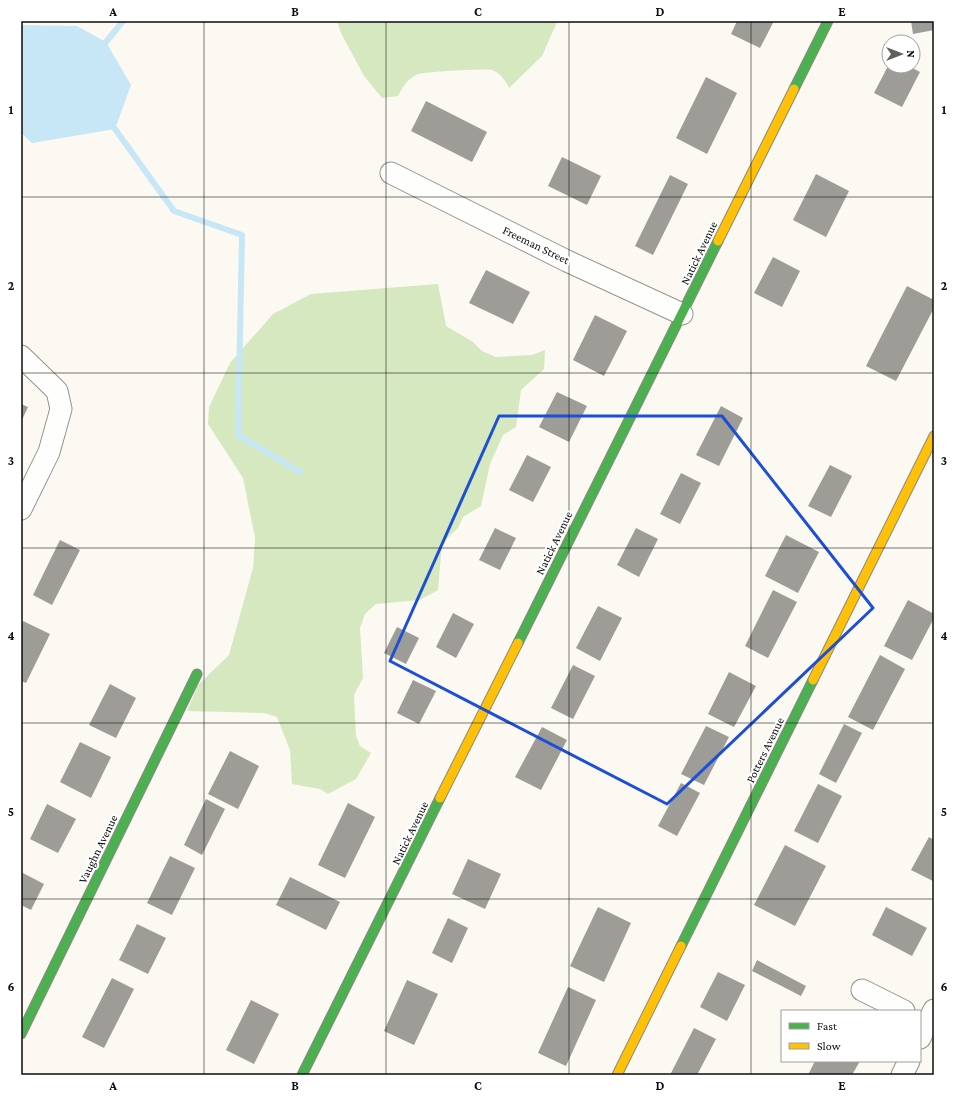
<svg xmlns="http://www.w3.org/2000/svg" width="955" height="1096" viewBox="0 0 955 1096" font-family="'Crimson Pro',serif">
  <rect width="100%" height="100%" fill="#fbf9f2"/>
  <!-- forest -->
  <g fill="#d6e8bf">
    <path d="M337,21H556L557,22L542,56L509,88C506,81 499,72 492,70C486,68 423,72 418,74C406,80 404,85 398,96L382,98L364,76L341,33Z"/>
    <path d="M438,284L446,326L473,342L482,351L496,357L532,355L545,350L544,369L521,390L516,427L503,435L490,464L481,506L463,517L458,528L442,543L438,590L420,600L376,604L365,614L360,628L363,678L354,695L356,736L360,746L371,753L356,779L328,794L320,789L292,784L290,750L277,717L264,713L187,711L198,685L229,655L253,568L255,538L243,478L208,424L209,407L230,363L273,314L311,294Z"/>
  </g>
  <!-- water -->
  <path fill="#c7e7f6" d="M21,25L77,26L106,42L131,85L115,129L32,143L21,133Z"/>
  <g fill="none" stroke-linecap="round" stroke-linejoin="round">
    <!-- stream -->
    <g stroke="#c7e7f6" stroke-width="6">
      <path d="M101,46L106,42L123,21"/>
      <path d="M109,124L115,129L174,211L242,235L238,435L300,472"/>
    </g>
  </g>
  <!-- building -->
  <g fill="#9e9c97">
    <path d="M737,21H774L760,48L731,34Z"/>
    <path d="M911,21H934V30L913,34Z"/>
    <path d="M888,66H909L920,72L902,107L874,93Z"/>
    <path d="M706,77L737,93L707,154L676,138Z"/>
    <path d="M426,101L487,132L472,162L411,131Z"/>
    <path d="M562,157L601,176L587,205L548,186Z"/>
    <path d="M816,174L849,191L826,237L793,220Z"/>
    <path d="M670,175L688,184L653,255L635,246Z"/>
    <path d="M773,257L800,271L782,307L754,293Z"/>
    <path d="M486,270L530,292L513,324L469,303Z"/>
    <path d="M907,286L934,300V308L896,381L866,366Z"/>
    <path d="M595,315L627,331L604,376L573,360Z"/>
    <path d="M557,392L587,406L569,442L539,427Z"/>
    <path d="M21,404L28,407L21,422Z"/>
    <path d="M721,406L743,418L719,466L696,455Z"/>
    <path d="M527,455L551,467L533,502L509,490Z"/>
    <path d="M830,465L852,476L831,517L808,506Z"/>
    <path d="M681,473L701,483L680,524L660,514Z"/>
    <path d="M495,528L516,538L500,570L479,560Z"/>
    <path d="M636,528L658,539L639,577L617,565Z"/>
    <path d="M786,535L819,552L798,593L765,576Z"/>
    <path d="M60,540L80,550L52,605L33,595Z"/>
    <path d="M773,590L797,602L768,658L745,646Z"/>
    <path d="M908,600L934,614V618L912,660L884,646Z"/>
    <path d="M598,606L622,618L600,661L576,648Z"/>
    <path d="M453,613L474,624L456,658L436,647Z"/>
    <path d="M23,621L50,634L26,683L21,681V626Z"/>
    <path d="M397,627L419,638L406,664L384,653Z"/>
    <path d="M880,655L905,669L873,730L848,717Z"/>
    <path d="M573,665L595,676L573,719L551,708Z"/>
    <path d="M729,672L756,686L734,727L708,714Z"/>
    <path d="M413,680L436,691L419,724L397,713Z"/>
    <path d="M110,684L136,698L116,738L89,725Z"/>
    <path d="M844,724L862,733L836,783L819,774Z"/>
    <path d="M706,726L729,737L704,785L681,774Z"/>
    <path d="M542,727L567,740L541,790L515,777Z"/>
    <path d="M80,742L111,757L91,798L60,782Z"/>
    <path d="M230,751L259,766L238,809L208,794Z"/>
    <path d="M681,783L700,793L677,836L658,826Z"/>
    <path d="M818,784L842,796L818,843L794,831Z"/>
    <path d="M206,799L225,809L202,855L184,845Z"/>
    <path d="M348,803L375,817L345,878L318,865Z"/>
    <path d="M47,804L76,819L58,853L30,839Z"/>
    <path d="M929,837L934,840V879L933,881L911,870Z"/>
    <path d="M785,845L826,866L795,926L754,905Z"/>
    <path d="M170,856L195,868L172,915L147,903Z"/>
    <path d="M468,859L501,874L485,909L452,894Z"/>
    <path d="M21,872L44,884L31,910L21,905Z"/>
    <path d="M290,877L340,902L326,930L276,905Z"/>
    <path d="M598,907L631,923L604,982L570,966Z"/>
    <path d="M886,907L927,928L912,956L872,935Z"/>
    <path d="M448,918L468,928L452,963L432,953Z"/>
    <path d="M137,924L166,938L148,974L119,960Z"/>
    <path d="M757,960L806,986L801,996L752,971Z"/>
    <path d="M718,972L745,985L727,1021L700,1007Z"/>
    <path d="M112,978L134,989L104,1048L82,1037Z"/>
    <path d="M407,980L438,994L414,1045L384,1031Z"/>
    <path d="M568,987L596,1000L566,1066L538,1053Z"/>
    <path d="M251,1000L279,1014L254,1064L226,1050Z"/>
    <path d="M694,1028L716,1039L697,1075H670Z"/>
    <path d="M815,1061H860L852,1075H808Z"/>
  </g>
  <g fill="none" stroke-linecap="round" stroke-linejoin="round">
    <!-- street casing -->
    <g stroke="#949390" stroke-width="23">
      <g id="street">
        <path d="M391,173L567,261L682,314"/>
        <path d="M21,356L57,391L61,409L49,452L21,509"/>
        <path d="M862,990L904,1011"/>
        <path d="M920,1038L934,1010"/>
        <path d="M902,1075L909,1061"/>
      </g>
    </g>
    <!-- fast casing -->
    <g stroke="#8b8a87" stroke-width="11">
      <g id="fast">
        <path d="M794,89L828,21"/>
        <path d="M518,643L718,241"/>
        <path d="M681,946L813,680"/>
        <path d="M21,1034L197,674"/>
        <path d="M302,1075L440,798"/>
      </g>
    </g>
    <!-- slow casing -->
    <g stroke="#8b8a87" stroke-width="11">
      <g id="slow">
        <path d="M718,241L794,89"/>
        <path d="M813,680L934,436"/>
        <path d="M440,798L518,643"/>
        <path d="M617,1075L681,946"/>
      </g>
    </g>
    <!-- street -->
    <use href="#street" stroke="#fefefd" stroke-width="21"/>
    <!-- fast -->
    <use href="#fast" stroke="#4caf50" stroke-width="9"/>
    <!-- slow -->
    <use href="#slow" stroke="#ffc107" stroke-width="9"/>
  </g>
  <!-- marked area -->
  <path fill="none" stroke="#1d4ed8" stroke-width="3" stroke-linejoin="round" d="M499,416H722L873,608L667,804L390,661Z"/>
  <!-- grid -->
  <path fill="none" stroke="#0d0d0d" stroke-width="1" stroke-opacity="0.55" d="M204,21V1075M386,21V1075M569,21V1075M751,21V1075M21,197H934M21,373H934M21,548H934M21,723H934M21,899H934"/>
  <g text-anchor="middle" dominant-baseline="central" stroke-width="4" stroke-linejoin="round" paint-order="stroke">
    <!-- street labels -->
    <g font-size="12" fill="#0d0d0d" stroke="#fff">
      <text transform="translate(536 245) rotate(26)">Freeman Street</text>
      <text transform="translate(699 253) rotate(-64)">Natick Avenue</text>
      <text transform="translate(554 543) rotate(-64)">Natick Avenue</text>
      <text transform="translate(765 750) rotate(-64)">Potters Avenue</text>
      <text transform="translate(410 833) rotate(-64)">Natick Avenue</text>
      <text transform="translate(98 849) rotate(-64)">Vaughn Avenue</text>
    </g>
  </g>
  <!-- border -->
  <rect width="955" height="1096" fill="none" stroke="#ffffff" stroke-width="44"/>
  <!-- legend -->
  <rect x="781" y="1010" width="140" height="52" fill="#ffffff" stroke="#9e9e9e"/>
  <rect x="789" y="1023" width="20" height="6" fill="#4caf50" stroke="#9e9e9e"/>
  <text x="817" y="1030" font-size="12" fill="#0d0d0d">Fast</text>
  <rect x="789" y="1043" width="20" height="6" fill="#ffc107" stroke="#9e9e9e"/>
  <text x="817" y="1050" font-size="12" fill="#0d0d0d">Slow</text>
  <!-- north arrow -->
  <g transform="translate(901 54) rotate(90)"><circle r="19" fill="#ffffff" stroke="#9e9e9e"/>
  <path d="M0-3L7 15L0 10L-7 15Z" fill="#60605d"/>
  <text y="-6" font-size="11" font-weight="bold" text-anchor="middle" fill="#0d0d0d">N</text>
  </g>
  <rect x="22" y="22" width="911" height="1052" fill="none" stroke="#0d0d0d" stroke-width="1.5"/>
  <g font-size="13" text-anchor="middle" font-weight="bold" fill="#0d0d0d">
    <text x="113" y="16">A</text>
    <text x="295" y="16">B</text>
    <text x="478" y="16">C</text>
    <text x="660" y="16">D</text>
    <text x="842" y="16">E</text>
    <text x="11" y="114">1</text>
    <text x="944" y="114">1</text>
    <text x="11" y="290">2</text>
    <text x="944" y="290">2</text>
    <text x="11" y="465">3</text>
    <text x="944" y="465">3</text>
    <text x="11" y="640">4</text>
    <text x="944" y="640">4</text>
    <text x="11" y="816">5</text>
    <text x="944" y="816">5</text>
    <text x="11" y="991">6</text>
    <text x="944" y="991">6</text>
    <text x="113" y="1090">A</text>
    <text x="295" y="1090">B</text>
    <text x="478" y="1090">C</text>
    <text x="660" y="1090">D</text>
    <text x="842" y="1090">E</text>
  </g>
</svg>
